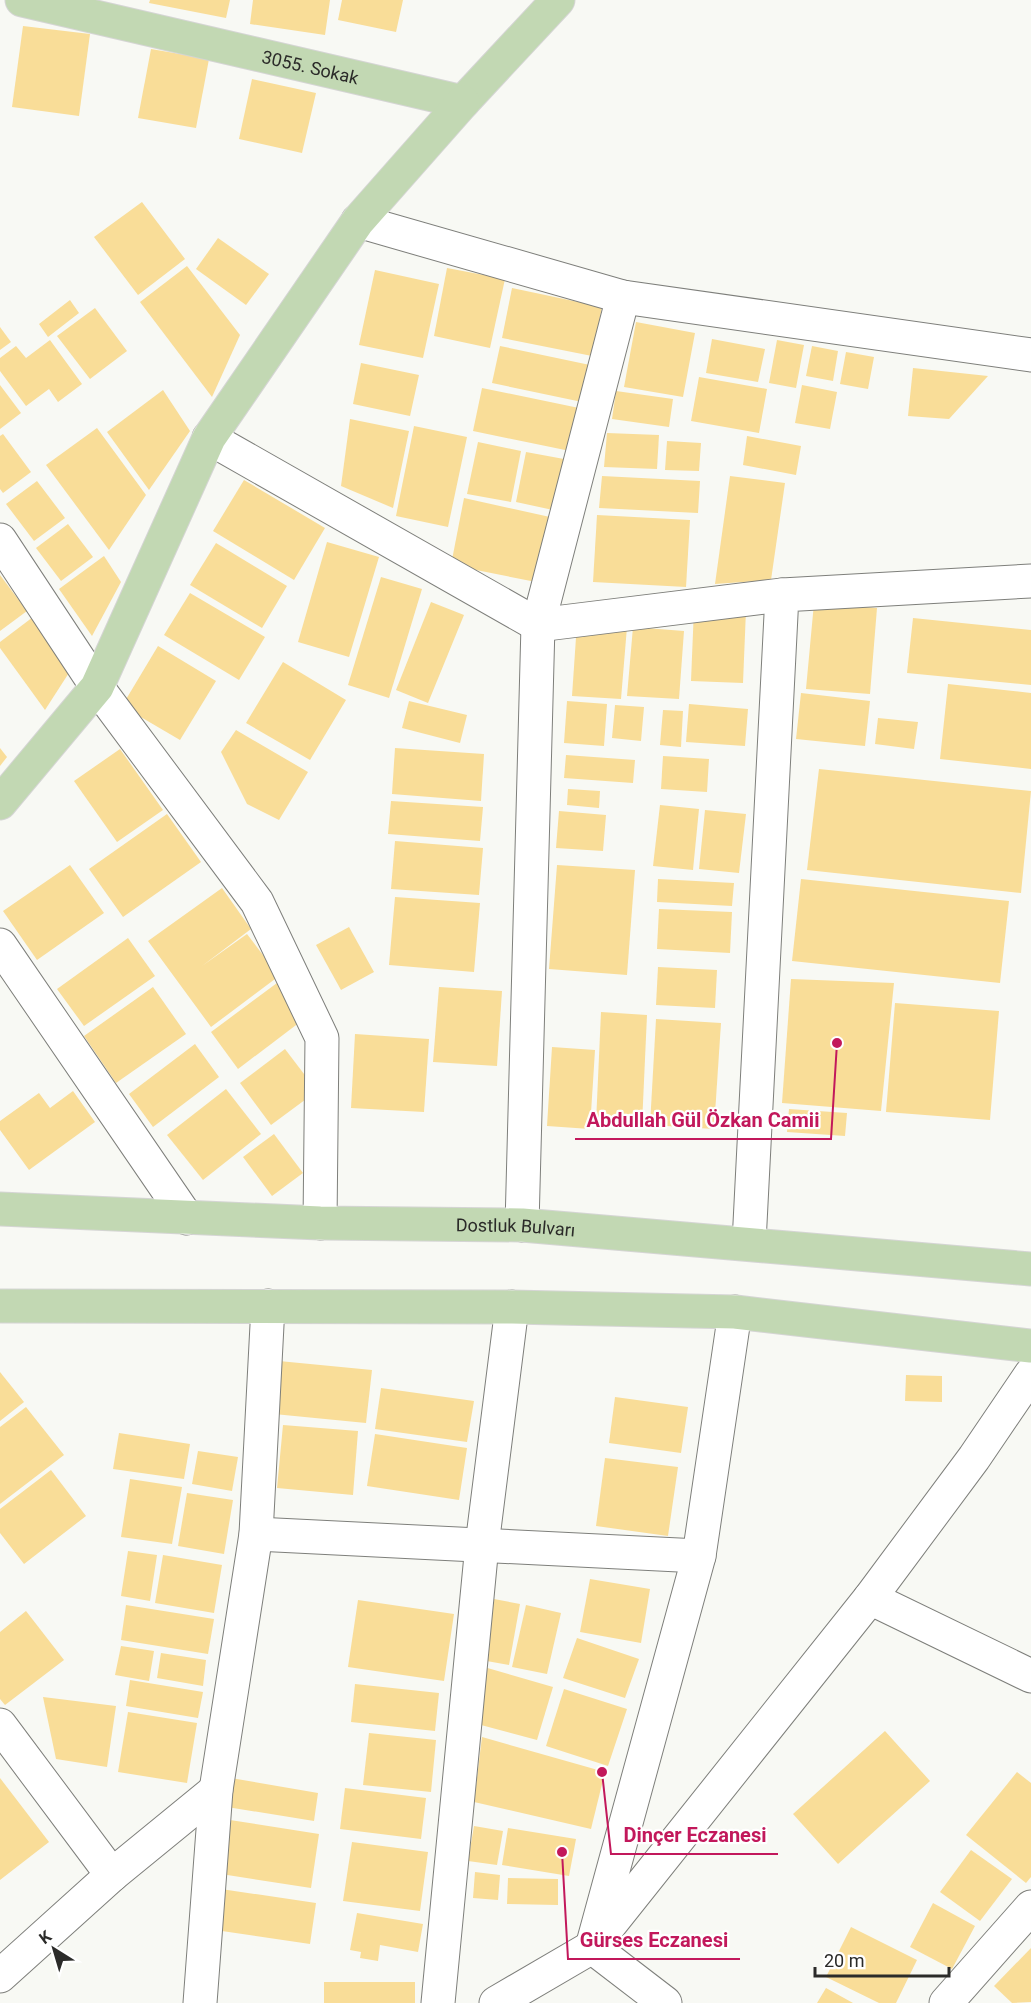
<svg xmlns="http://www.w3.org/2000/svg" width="1031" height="2003" viewBox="0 0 1031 2003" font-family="Roboto,sans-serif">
  <rect width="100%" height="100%" fill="#f8f9f4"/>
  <!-- building -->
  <g fill="#f9dd98">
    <path d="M150,0H230L226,18L149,3Z"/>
    <path d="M253,0H330L325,35L250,24Z"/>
    <path d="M342,0H403L396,32L338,20Z"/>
    <path d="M23,26L90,34L79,116L12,107Z"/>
    <path d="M151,49L209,59L196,128L138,118Z"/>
    <path d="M252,79L316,93L302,153L239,139Z"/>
    <path d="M142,202L185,259L138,295L94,237Z"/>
    <path d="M218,238L269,274L246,305L196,269Z"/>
    <path d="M187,266L240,335L212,397L140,302Z"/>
    <path d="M447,268L505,279L490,348L434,336Z"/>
    <path d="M375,270L439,284L423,358L359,345Z"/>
    <path d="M512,288L602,307L592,356L502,338Z"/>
    <path d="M70,300L79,313L48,337L39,324Z"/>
    <path d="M95,308L127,351L90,379L57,336Z"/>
    <path d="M636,322L695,333L683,397L624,387Z"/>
    <path d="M0,327L11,342L0,350Z"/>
    <path d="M712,339L765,349L758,382L706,373Z"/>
    <path d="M50,340L82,384L58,402L49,389L26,406L0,371V358L16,346L26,358Z"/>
    <path d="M777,340L804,345L796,388L769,383Z"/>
    <path d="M500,346L590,365L582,402L492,383Z"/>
    <path d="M812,346L838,351L833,381L806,376Z"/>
    <path d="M846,352L874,357L868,389L840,384Z"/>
    <path d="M361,363L419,375L410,416L353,404Z"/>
    <path d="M913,368L988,376L949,419L908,416Z"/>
    <path d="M699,377L767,389L759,433L691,421Z"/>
    <path d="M0,385L21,413L0,429Z"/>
    <path d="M802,385L837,392L830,429L795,423Z"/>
    <path d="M482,388L579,408L570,451L473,431Z"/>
    <path d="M163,390L190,431L149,490L107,432Z"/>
    <path d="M616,391L673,399L669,427L612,419Z"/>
    <path d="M350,419L409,431L393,508L341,486Z"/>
    <path d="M414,426L467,437L448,527L396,516Z"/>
    <path d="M97,428L146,495L109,550L46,465Z"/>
    <path d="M607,433L659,435L657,469L604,467Z"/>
    <path d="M3,434L31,472L3,493L0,489V436Z"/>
    <path d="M747,436L801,446L796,475L743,465Z"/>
    <path d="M667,441L701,443L699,471L665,470Z"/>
    <path d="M478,442L521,451L511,502L467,494Z"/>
    <path d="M526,452L564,459L553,510L516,502Z"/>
    <path d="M602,476L700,481L698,513L599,508Z"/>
    <path d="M730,476L785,483L771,580L715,584Z"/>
    <path d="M244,480L325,528L294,580L213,531Z"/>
    <path d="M37,481L65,518L34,541L6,504Z"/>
    <path d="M464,498L550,517L536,582L451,565Z"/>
    <path d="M597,515L690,520L686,587L593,582Z"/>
    <path d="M68,524L93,557L61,581L36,548Z"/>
    <path d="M327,542L379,557L349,657L298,642Z"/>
    <path d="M216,543L287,586L262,628L190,585Z"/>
    <path d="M104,556L121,582L92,636L59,589Z"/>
    <path d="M0,575L27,611L0,631Z"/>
    <path d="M381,577L422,589L389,698L348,685Z"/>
    <path d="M190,593L265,637L239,680L164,635Z"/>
    <path d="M431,602L464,615L428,703L396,690Z"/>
    <path d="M814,603L877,608L870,694L806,689Z"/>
    <path d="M694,608L746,610L743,683L691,681Z"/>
    <path d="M37,614L74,665L45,710L0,648V642Z"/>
    <path d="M913,618L1031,630V685L907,673Z"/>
    <path d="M577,623L627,627L621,699L572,696Z"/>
    <path d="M633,627L684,631L679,699L627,696Z"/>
    <path d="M158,646L216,681L180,740L122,706Z"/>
    <path d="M283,662L346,700L310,760L246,723Z"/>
    <path d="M948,684L1031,693V769L940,759Z"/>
    <path d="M801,693L870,701L865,746L796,739Z"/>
    <path d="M409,701L467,715L460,743L402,728Z"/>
    <path d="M567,701L607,704L604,746L564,743Z"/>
    <path d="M689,704L748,709L745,746L686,742Z"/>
    <path d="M615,705L644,707L641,741L612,738Z"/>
    <path d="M663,710L683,711L681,747L660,745Z"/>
    <path d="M878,718L918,722L914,749L875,744Z"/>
    <path d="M236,730L308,772L279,820L247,804L221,752Z"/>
    <path d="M0,748L7,757L0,766Z"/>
    <path d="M395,748L484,754L481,801L392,794Z"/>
    <path d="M120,749L163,810L117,842L74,781Z"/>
    <path d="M566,755L635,760L633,783L564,778Z"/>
    <path d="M663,756L709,759L707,792L661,789Z"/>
    <path d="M819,769L1031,791L1021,893L807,870Z"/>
    <path d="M568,789L600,791L599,808L567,805Z"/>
    <path d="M391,801L483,807L480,841L388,834Z"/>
    <path d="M660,805L699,809L693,870L653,866Z"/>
    <path d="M705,810L746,814L739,873L699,869Z"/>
    <path d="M559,811L606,815L603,851L556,848Z"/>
    <path d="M167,814L201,862L123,917L89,869Z"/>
    <path d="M395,841L483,848L479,895L391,889Z"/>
    <path d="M70,865L104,913L37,960L3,911Z"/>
    <path d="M557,865L635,870L627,975L549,969Z"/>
    <path d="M658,879L734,883L732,906L657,902Z"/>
    <path d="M801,879L1009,901L1000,983L792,961Z"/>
    <path d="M222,888L251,929L202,966L247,934L279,976L211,1027L148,941Z"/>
    <path d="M395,897L480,903L474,972L389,965Z"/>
    <path d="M659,909L732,912L730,953L657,949Z"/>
    <path d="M349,927L374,972L341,990L316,945Z"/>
    <path d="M128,938L155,976L84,1026L57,989Z"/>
    <path d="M658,967L717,970L715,1008L656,1005Z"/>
    <path d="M791,979L894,983L881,1111L782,1103Z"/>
    <path d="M277,983L304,1019L238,1069L211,1032Z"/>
    <path d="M153,987L186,1034L116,1083L84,1036Z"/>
    <path d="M439,987L502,991L497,1066L433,1062Z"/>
    <path d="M895,1003L999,1011L990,1120L886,1112Z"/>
    <path d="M601,1012L647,1015L642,1125L596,1123Z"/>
    <path d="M656,1019L721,1023L714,1129L650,1125Z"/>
    <path d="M355,1034L429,1039L424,1112L351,1108Z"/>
    <path d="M195,1044L219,1077L153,1127L129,1094Z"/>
    <path d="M552,1047L595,1050L590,1129L547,1126Z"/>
    <path d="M285,1049L317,1091L271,1125L240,1083Z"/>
    <path d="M226,1089L261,1134L203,1180L167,1135Z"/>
    <path d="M73,1091L95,1122L29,1170L0,1130V1121L39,1093L50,1108Z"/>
    <path d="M789,1109L847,1113L845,1136L787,1132Z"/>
    <path d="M274,1134L303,1173L272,1196L243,1157Z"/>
    <path d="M279,1361L372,1370L366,1423L274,1414Z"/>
    <path d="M0,1372L24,1402L0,1421Z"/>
    <path d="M906,1375L942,1376V1402L905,1401Z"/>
    <path d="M381,1388L474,1401L467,1442L375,1429Z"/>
    <path d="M615,1397L688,1407L681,1453L609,1443Z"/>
    <path d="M26,1407L64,1455L0,1504V1427Z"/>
    <path d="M283,1425L358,1431L353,1495L277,1488Z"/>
    <path d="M119,1433L190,1444L184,1479L113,1469Z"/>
    <path d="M375,1434L467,1448L459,1500L367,1486Z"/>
    <path d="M198,1451L238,1457L232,1491L192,1484Z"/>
    <path d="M605,1458L678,1467L668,1536L596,1526Z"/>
    <path d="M51,1470L86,1516L24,1564L0,1533V1509Z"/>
    <path d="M130,1479L182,1487L172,1544L121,1537Z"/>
    <path d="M187,1493L233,1500L224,1554L178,1546Z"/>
    <path d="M128,1551L157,1555L150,1601L121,1596Z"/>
    <path d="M163,1555L222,1565L214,1613L155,1603Z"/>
    <path d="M590,1579L650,1589L641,1643L580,1632Z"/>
    <path d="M494,1599L520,1604L509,1665L481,1660Z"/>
    <path d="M358,1600L454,1614L444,1681L348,1667Z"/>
    <path d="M126,1605L214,1619L208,1654L121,1640Z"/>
    <path d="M526,1605L561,1613L547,1674L512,1667Z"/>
    <path d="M26,1611L64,1660L5,1705L0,1699V1632Z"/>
    <path d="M577,1638L639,1659L625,1698L563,1678Z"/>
    <path d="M121,1646L154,1651L149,1681L115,1675Z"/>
    <path d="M161,1653L206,1660L203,1686L157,1678Z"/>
    <path d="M484,1667L553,1687L537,1740L481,1725Z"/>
    <path d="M130,1680L203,1692L198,1718L126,1706Z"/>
    <path d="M355,1684L439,1693L435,1731L351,1722Z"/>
    <path d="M564,1689L627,1709L608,1766L546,1746Z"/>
    <path d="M43,1697L116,1706L107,1767L56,1759Z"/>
    <path d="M128,1712L197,1723L187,1783L118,1772Z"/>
    <path d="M885,1731L930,1781L838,1864L793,1814Z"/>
    <path d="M369,1733L436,1740L431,1792L363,1785Z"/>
    <path d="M482,1737L605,1772L591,1829L474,1802Z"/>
    <path d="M1017,1772L1031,1783V1877L1026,1883L966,1835Z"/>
    <path d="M0,1778L49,1842L0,1880Z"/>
    <path d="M231,1778L318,1793L314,1821L227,1807Z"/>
    <path d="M345,1788L426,1798L421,1839L340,1829Z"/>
    <path d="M230,1820L319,1834L311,1888L221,1874Z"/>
    <path d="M474,1826L503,1831L497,1865L468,1861Z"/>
    <path d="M508,1828L576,1839L569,1876L502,1865Z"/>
    <path d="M352,1842L428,1852L420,1911L343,1901Z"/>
    <path d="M971,1850L1012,1879L980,1921L940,1892Z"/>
    <path d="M475,1872L500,1875L498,1900L473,1898Z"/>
    <path d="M508,1878L558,1879V1905L507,1904Z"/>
    <path d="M221,1889L316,1903L310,1944L215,1930Z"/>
    <path d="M933,1903L975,1926L952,1969L910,1947Z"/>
    <path d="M357,1913L423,1924L418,1952L380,1945L378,1961L360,1958L361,1952L350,1950Z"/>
    <path d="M851,1927L917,1960L896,2003H879L826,1977Z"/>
    <path d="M1031,1948V2002L1012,2003L994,1986Z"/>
    <rect x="324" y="1982" width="91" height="21"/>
    <path d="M826,1988L853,2003H817Z"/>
  </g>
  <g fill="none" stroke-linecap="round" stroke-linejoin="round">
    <!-- minor casing -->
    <g stroke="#7e7f7b" stroke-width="35">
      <g id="minor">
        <path d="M358,221L623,297L1031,355"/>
        <path d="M209,438L538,625L782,595"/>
        <path d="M0,540L97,687L257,902L322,1038L320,1223"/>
        <path d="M0,945L187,1218"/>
        <path d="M522,1225L538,625L623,297"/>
        <path d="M749,1243L782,595L1031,581"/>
        <path d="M256,1534L699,1556"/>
        <path d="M870,1598L1031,1676"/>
        <path d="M0,1725L112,1875"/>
        <path d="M0,1976L112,1875L216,1790"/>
        <path d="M200,2003L216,1790L256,1534L268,1306"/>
        <path d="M438,2003L482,1545L512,1307"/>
        <path d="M496,2003L592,1947L870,1598L974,1458L1031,1374"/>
        <path d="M665,2003L592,1947L699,1556L735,1312"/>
        <path d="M946,2003L1031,1907"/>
      </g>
    </g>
    <!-- major casing -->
    <g stroke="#d5d5d4" stroke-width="35">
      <g id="major">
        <path id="s1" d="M22,0L463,102L558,0"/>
        <path d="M0,803L97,687L209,438L358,221L463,102"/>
        <path id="s2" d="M0,1209L320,1223L522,1225L1031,1269"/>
        <path d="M0,1306L512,1307L735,1312L1031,1346"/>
      </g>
    </g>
    <!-- minor -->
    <use href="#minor" stroke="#fff" stroke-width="33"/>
    <!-- major -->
    <use href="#major" stroke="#c2d8b3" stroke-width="33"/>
  </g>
  <g text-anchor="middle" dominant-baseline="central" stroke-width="4.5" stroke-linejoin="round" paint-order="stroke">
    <!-- street labels -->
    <g font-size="18" fill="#2b2b29" stroke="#fff">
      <text stroke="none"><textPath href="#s1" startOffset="296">3055. Sokak</textPath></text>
      <text stroke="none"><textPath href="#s2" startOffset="516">Dostluk Bulvarı</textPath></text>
    </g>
  </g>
  <!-- callouts -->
  <path fill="none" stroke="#c2185b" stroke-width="2" d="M837 1043L831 1139H575M602 1772L611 1854H778M562 1852L568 1959H740"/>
  <g fill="#c2185b" stroke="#fff" stroke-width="2">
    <circle cx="837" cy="1043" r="6"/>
    <circle cx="602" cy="1772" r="6"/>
    <circle cx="562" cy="1852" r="6"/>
  </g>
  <g font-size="20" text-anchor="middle" font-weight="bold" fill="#c2185b" stroke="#fff" stroke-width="4.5" stroke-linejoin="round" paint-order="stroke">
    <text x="703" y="1127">Abdullah Gül Özkan Camii</text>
    <text x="695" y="1842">Dinçer Eczanesi</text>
    <text x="654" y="1947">Gürses Eczanesi</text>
  </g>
  <!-- north arrow -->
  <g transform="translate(54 1949) rotate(323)" stroke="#ffffff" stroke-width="4.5" paint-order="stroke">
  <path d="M0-4.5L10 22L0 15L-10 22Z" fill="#2b2b29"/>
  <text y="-9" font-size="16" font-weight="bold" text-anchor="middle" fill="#2b2b29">K</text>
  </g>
  <!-- scale -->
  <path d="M815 1967v9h134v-9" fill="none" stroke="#2b2b29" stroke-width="3"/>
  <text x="824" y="1967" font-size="18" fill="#2b2b29" stroke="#ffffff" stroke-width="4.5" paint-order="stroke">20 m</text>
</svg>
